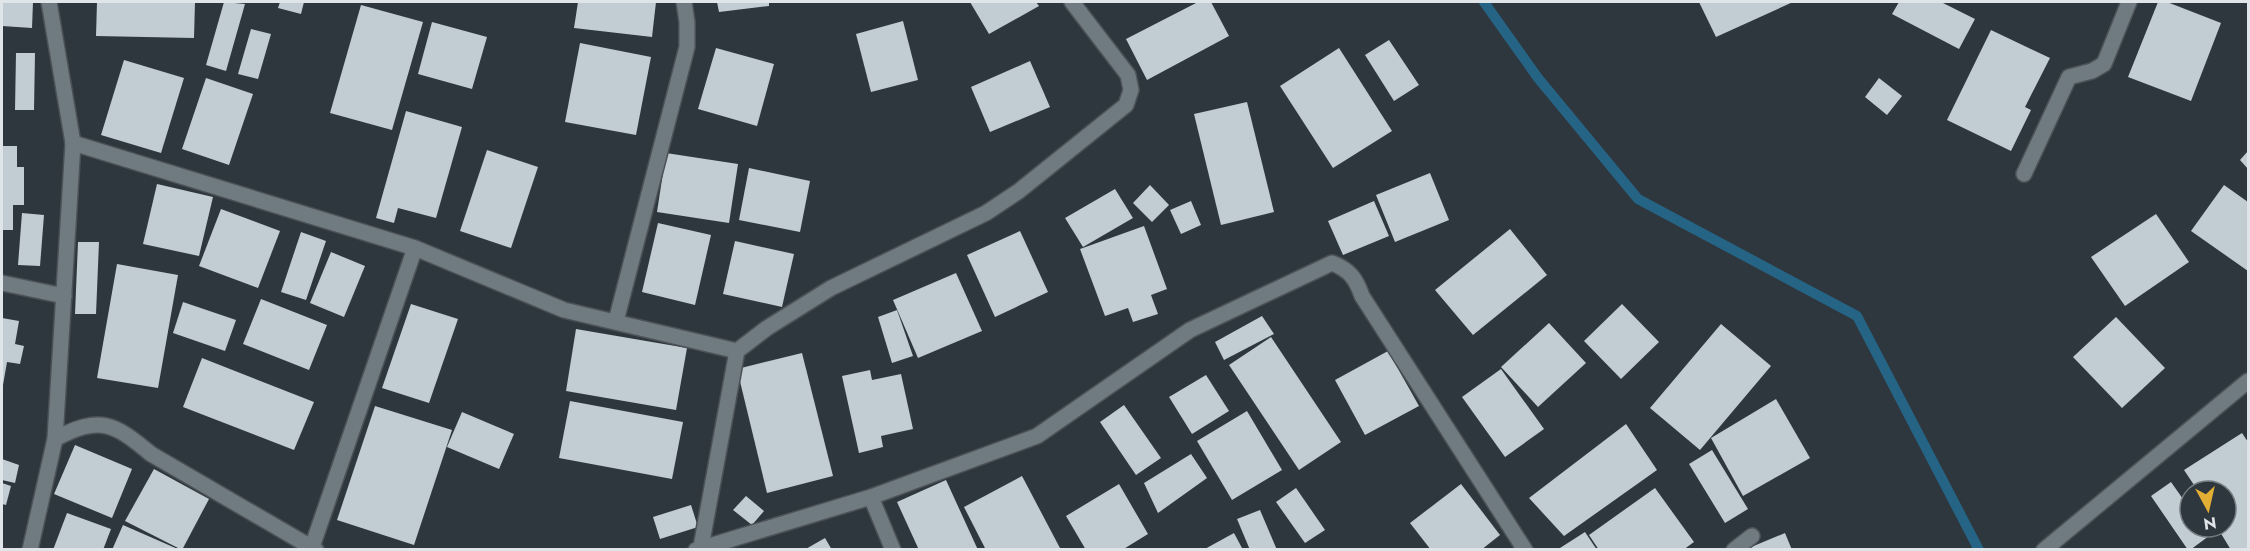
<svg xmlns="http://www.w3.org/2000/svg" width="2250" height="551" viewBox="0 0 2250 551" font-family="Jost,sans-serif">
  <rect width="100%" height="100%" fill="#2e373d"/>
  <g fill="none" stroke-linecap="round" stroke-linejoin="round">
    <!-- stream -->
    <path stroke="#266486" stroke-width="10" d="M1484,2L1538,78L1638,199L1857,316L1979,550"/>
  </g>
  <!-- building -->
  <g fill="#c1ccd3">
    <path d="M2,2H33L32,28L2,26Z"/>
    <path d="M97,2H195L194,38L96,36Z"/>
    <path d="M224,2L245,4L226,71L206,65Z"/>
    <path d="M280,2H304L301,14L278,8Z"/>
    <path d="M578,2H656L652,37L574,28Z"/>
    <path d="M717,2H769V6L719,12Z"/>
    <path d="M970,2H1036L1039,6L989,34Z"/>
    <path d="M1198,2H1211L1229,36L1147,80L1126,39Z"/>
    <path d="M1699,2H1793L1716,37Z"/>
    <path d="M1899,2H1941L1975,19L1959,49L1892,14Z"/>
    <path d="M2158,2H2167L2221,23L2191,101L2128,77Z"/>
    <path d="M361,5L423,22L392,130L330,113Z"/>
    <path d="M903,21L918,80L871,92L856,34Z"/>
    <path d="M432,22L487,37L472,89L418,74Z"/>
    <path d="M251,29L271,34L258,79L238,74Z"/>
    <path d="M1991,30L2050,58L2025,107L2031,110L2011,151L1947,120Z"/>
    <path d="M1389,40L1419,85L1394,101L1365,55Z"/>
    <path d="M580,43L651,57L636,135L565,122Z"/>
    <path d="M716,48L774,64L757,126L698,109Z"/>
    <path d="M1339,48L1392,131L1333,168L1280,86Z"/>
    <path d="M16,53H35L34,110H15Z"/>
    <path d="M124,60L184,78L161,153L101,135Z"/>
    <path d="M1030,61L1050,107L990,132L971,87Z"/>
    <path d="M206,78L253,94L229,165L182,149Z"/>
    <path d="M1879,78L1902,96L1887,115L1865,97Z"/>
    <path d="M1247,102L1274,212L1221,225L1194,114Z"/>
    <path d="M406,111L462,127L436,218L398,208L394,223L376,218Z"/>
    <path d="M2,146H17V167H24V205H13V230H2Z"/>
    <path d="M487,150L538,167L511,248L460,231Z"/>
    <path d="M2248,151V169L2240,160Z"/>
    <path d="M666,153L738,164L729,223L657,212Z"/>
    <path d="M749,168L810,181L800,232L739,220Z"/>
    <path d="M1430,173L1449,220L1395,242L1376,195Z"/>
    <path d="M157,184L213,197L199,256L143,244Z"/>
    <path d="M1150,185L1169,205L1152,222L1133,203Z"/>
    <path d="M2224,185L2248,202V271L2191,231Z"/>
    <path d="M1115,189L1133,218L1083,247L1065,218Z"/>
    <path d="M1191,201L1201,225L1181,234L1170,210Z"/>
    <path d="M1374,201L1389,236L1343,255L1328,221Z"/>
    <path d="M221,209L280,231L258,288L199,266Z"/>
    <path d="M22,213L44,215L40,266L18,265Z"/>
    <path d="M2156,214L2189,262L2125,306L2091,257Z"/>
    <path d="M658,223L711,235L695,305L642,292Z"/>
    <path d="M1144,226L1167,289L1151,295L1158,314L1133,322L1128,308L1105,316L1080,249Z"/>
    <path d="M1510,229L1547,275L1473,335L1435,290Z"/>
    <path d="M1020,231L1048,292L995,317L967,255Z"/>
    <path d="M301,232L326,241L306,300L281,292Z"/>
    <path d="M735,241L794,254L782,307L723,294Z"/>
    <path d="M78,242H99L96,314H75Z"/>
    <path d="M331,252L365,266L344,317L310,303Z"/>
    <path d="M117,264L178,275L158,388L97,378Z"/>
    <path d="M956,273L982,331L918,358L893,300Z"/>
    <path d="M261,299L327,325L309,370L243,344Z"/>
    <path d="M183,302L236,320L225,351L173,333Z"/>
    <path d="M411,304L458,319L429,403L382,388Z"/>
    <path d="M1622,304L1659,342L1621,379L1584,341Z"/>
    <path d="M897,310L913,356L892,363L878,317Z"/>
    <path d="M1262,316L1274,334L1224,360L1215,342Z"/>
    <path d="M2116,317L2165,368L2122,408L2073,357Z"/>
    <path d="M2,318L19,321L15,344L24,346L20,364L7,362L3,385Z"/>
    <path d="M1549,323L1586,363L1538,407L1501,367Z"/>
    <path d="M1721,324L1771,366L1700,450L1650,408Z"/>
    <path d="M576,329L687,348L676,410L566,391Z"/>
    <path d="M1271,337L1341,442L1299,470L1229,365Z"/>
    <path d="M1388,351L1419,406L1365,435L1335,380Z"/>
    <path d="M802,353L833,476L767,493L737,369Z"/>
    <path d="M202,358L314,402L294,450L183,407Z"/>
    <path d="M1501,369L1544,429L1505,457L1462,397Z"/>
    <path d="M870,370L872,380L901,374L913,429L881,436L883,447L859,453L842,376Z"/>
    <path d="M1206,375L1229,411L1192,434L1169,397Z"/>
    <path d="M1776,399L1810,458L1743,496L1711,438Z"/>
    <path d="M570,401L683,422L672,479L559,458Z"/>
    <path d="M1124,405L1161,458L1136,475L1100,422Z"/>
    <path d="M375,406L452,430L414,545L337,520Z"/>
    <path d="M1247,411L1282,470L1232,500L1197,441Z"/>
    <path d="M462,412L514,434L499,469L447,447Z"/>
    <path d="M1626,424L1657,470L1564,536L1529,498Z"/>
    <path d="M2242,433L2248,442V550H2231L2217,527H2226V491H2198L2184,470Z"/>
    <path d="M75,445L132,469L112,518L54,494Z"/>
    <path d="M1712,450L1748,509L1725,523L1689,464Z"/>
    <path d="M1191,454L1207,478L1158,513L1144,483Z"/>
    <path d="M2,459L19,465L15,483L2,480Z"/>
    <path d="M154,469L209,499L182,550L125,521Z"/>
    <path d="M1022,476L1061,550H986L964,507Z"/>
    <path d="M946,480L978,550H919L897,502Z"/>
    <path d="M2171,482L2190,509V527H2203L2209,536L2190,550H2188L2151,496Z"/>
    <path d="M2,483L11,486L6,505L2,504Z"/>
    <path d="M1119,484L1148,534L1122,550H1086L1066,516Z"/>
    <path d="M1461,484L1500,535L1481,550H1431L1410,523Z"/>
    <path d="M1296,488L1325,530L1305,543L1276,502Z"/>
    <path d="M1655,488L1694,542L1683,550H1599L1589,535Z"/>
    <path d="M746,496L764,511L752,525L733,510Z"/>
    <path d="M691,505L698,527L660,539L653,517Z"/>
    <path d="M1260,510L1277,550H1250L1237,519Z"/>
    <path d="M67,513L111,529L103,550H53Z"/>
    <path d="M123,525L180,550H112Z"/>
    <path d="M1585,532L1597,550H1561L1560,548Z"/>
    <path d="M1234,533L1243,550H1203Z"/>
    <path d="M1785,533L1792,550H1744Z"/>
    <path d="M825,538L832,550H804Z"/>
  </g>
  <g fill="none" stroke-linecap="round" stroke-linejoin="round">
    <!-- minor casing -->
    <g stroke="#4b5257" stroke-width="18">
      <g id="minor">
        <path d="M73,143L415,248L564,310L737,351"/>
        <path d="M2024,174L2069,77L2092,71L2104,64L2129,2"/>
        <path d="M2,283L64,296"/>
        <path d="M616,321L687,47V22L684,2"/>
        <path d="M55,439C100,415 114,423 151,454L316,550"/>
        <path d="M871,497L893,550"/>
        <path d="M312,547L415,248"/>
        <path d="M701,547L737,351L767,328L831,288L986,213L1019,191L1126,105L1131,90L1128,75L1072,2"/>
        <path d="M30,550L55,439L73,143L49,2"/>
        <path d="M696,550L871,497L1037,436L1190,330L1332,263C1350,270 1356,279 1362,296L1525,550"/>
        <path d="M1734,550L1752,536"/>
        <path d="M2044,550L2248,381"/>
      </g>
    </g>
    <!-- minor -->
    <use href="#minor" stroke="#707a81" stroke-width="15"/>
  </g>
  <!-- border -->
  <rect width="2250" height="551" fill="none" stroke="#e0e5e9" stroke-width="6"/>
  <!-- north arrow -->
  <g transform="translate(2208 509) rotate(172)"><circle r="28" fill="#2e373d" stroke="#757d82" stroke-width="1.5"/>
  <path d="M0-4.5L10 22L0 15L-10 22Z" fill="#e3ae34"/>
  <text y="-9" font-size="16" font-weight="bold" text-anchor="middle" fill="#e0e5e9">N</text>
  </g>
</svg>
